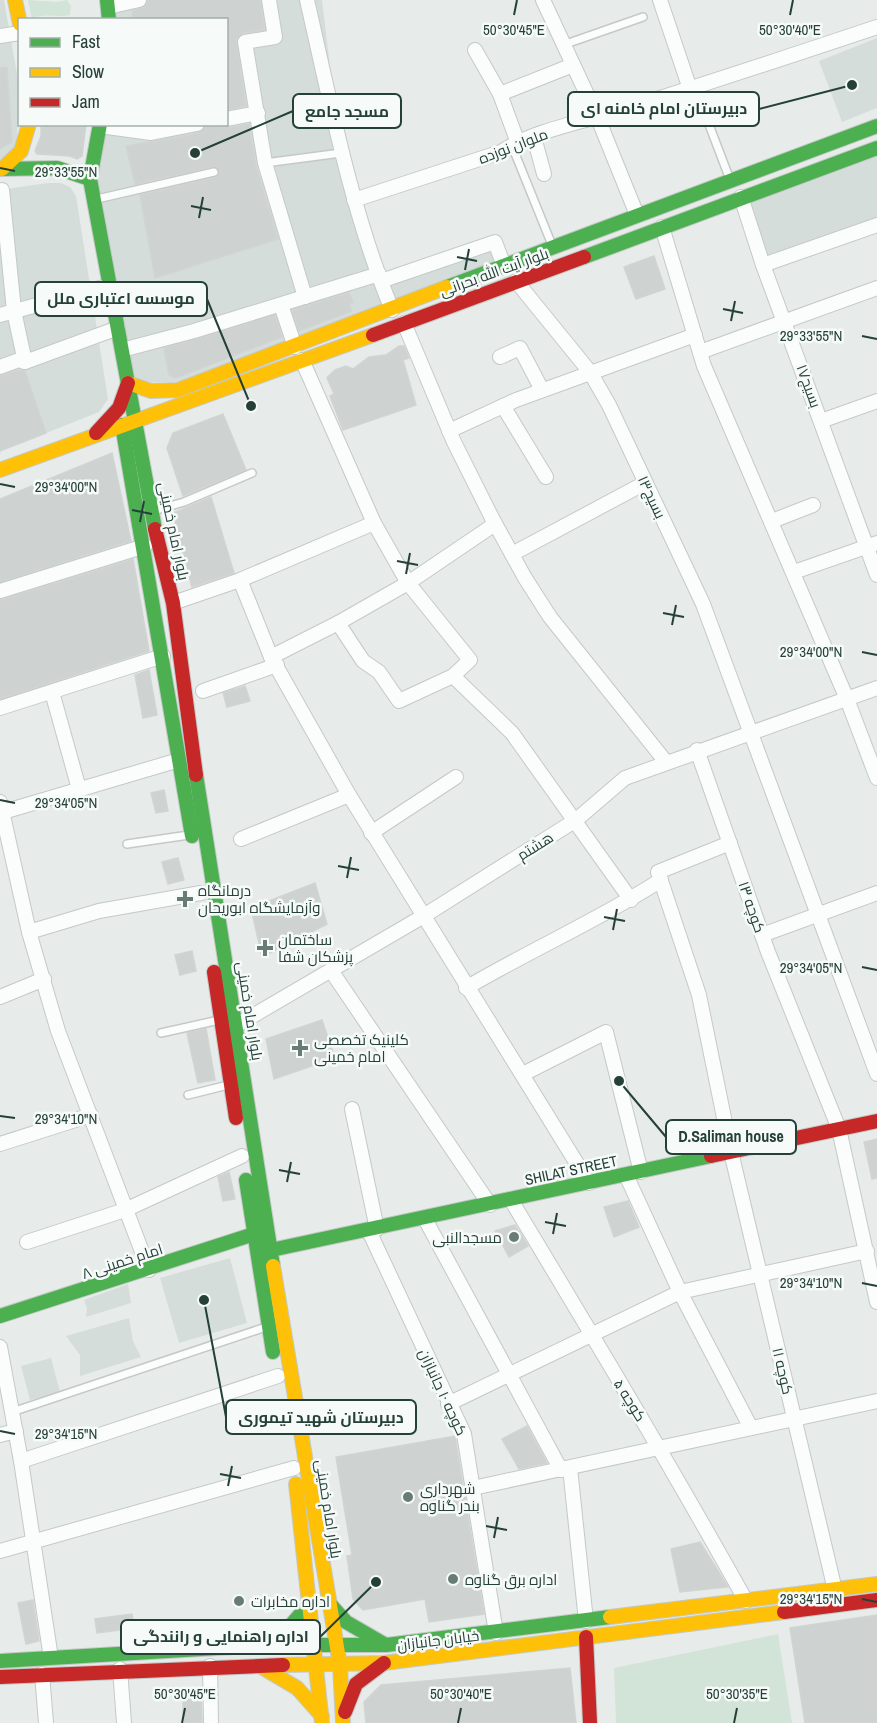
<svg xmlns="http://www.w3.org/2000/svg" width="877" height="1723" viewBox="0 0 877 1723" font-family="'Archivo Narrow',Cairo,sans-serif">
  <rect width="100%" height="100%" fill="#e7ecea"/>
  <!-- built -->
  <g fill="#d5ddda">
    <path d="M0,0H4L20,91L16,149L0,159Z"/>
    <path d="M105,0H322L340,149L376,275L495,242L504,266L203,381L128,383L90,179L100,125L226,124V20L108,19Z"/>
    <path d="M877,38V108L842,122L819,61Z"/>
    <path d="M877,148V221L764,261L741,197Z"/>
    <path d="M47,183H61L70,187L76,196L108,399L99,412L1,451L0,455V190Z"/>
    <path d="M230,1258L247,1323L179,1343L160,1278Z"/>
    <path d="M128,1284L131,1303L86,1317L87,1309L84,1300Z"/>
    <path d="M129,1318L133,1341L141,1357L80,1376V1355L66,1336Z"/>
    <path d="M51,1358L60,1392L30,1400L21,1366Z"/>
  </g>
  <!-- green -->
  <g fill="#d1e4d7">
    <path d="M28,0L57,2L67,0L71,6L70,15C56,18 45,12 32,19Z"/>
    <path d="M778,1634L792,1723H616L614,1668Z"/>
  </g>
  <!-- building -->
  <g fill="#ced3d1" stroke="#d0d5d3" stroke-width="1.5">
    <path d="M148,0H260L265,30L243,33L236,39L246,106L226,110V20H133L132,11L145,7Z"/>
    <path d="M7,67L12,142L0,149V68Z"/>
    <path d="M41,124H86L82,156L77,159L70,156L37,154L35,151L41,136Z"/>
    <path d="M206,124L227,128L249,124L256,165L278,239L155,278L140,195L215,177L220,171L213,167L135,184L126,146L199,133Z"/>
    <path d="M654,256L665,289L636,299L624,267Z"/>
    <path d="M349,293L353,302L349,305L352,311L299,331L292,310Z"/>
    <path d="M275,315L282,337L176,378L169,375L164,348Z"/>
    <path d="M399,346H404L409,358L403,360L416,405L343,430L330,396L334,394L327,378L335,370L346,366L353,369L369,357L386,355Z"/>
    <path d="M19,370L25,371L46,433L0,451V376Z"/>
    <path d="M223,414L246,470L183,496L167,448L173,433Z"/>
    <path d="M112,453L131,541L0,582V499Z"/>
    <path d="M211,497L234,573L192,587L173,513Z"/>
    <path d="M133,559L149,651L0,699V600Z"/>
    <path d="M149,670L157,715L143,718L135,675Z"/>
    <path d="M245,686L250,701L227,707L223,693Z"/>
    <path d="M164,790L168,811L156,813L151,793Z"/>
    <path d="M178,858L184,880L168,884L162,862Z"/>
    <path d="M315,883L327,924L262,957L251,908Z"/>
    <path d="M192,951L196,971L180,975L175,955Z"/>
    <path d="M322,1020L335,1058L274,1079L266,1039Z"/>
    <path d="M206,1029L215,1080L198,1083L187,1033Z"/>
    <path d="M877,1139V1178L872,1179L864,1142Z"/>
    <path d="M229,1172L235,1199L223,1201L218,1177Z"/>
    <path d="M628,1201L639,1227L614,1237L604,1207Z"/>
    <path d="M515,1225L528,1246L509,1257L495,1231Z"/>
    <path d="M527,1426L547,1463L519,1469L502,1439Z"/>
    <path d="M455,1436L484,1614L429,1622L425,1599L363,1610L353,1599L347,1556L352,1555L336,1457Z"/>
    <path d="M700,1542L728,1587L680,1592L671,1549Z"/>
    <path d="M33,1600L39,1641L26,1644L18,1603Z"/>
    <path d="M132,1614L134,1628L97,1633L95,1619Z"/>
    <path d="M877,1615V1723H805L790,1628Z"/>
    <path d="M570,1668L576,1723H366L364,1702L381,1685Z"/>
    <path d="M201,1693L202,1723H183V1694Z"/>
  </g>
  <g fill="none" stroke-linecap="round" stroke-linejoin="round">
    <!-- lane casing -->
    <g stroke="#c4c9c7" stroke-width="10">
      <g id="lane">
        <path d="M563,45L643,17"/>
        <path d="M695,88L729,177"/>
        <path d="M512,146L552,245"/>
        <path d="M265,163L341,153"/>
        <path d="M97,199L214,172"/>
        <path d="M153,511L184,502L252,473"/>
        <path d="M127,844L189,835"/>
        <path d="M161,1033L219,1020"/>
        <path d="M188,1095L228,1085"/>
        <path d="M12,1412L266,1327"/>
      </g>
    </g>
    <!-- street casing -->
    <g stroke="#c4c9c7" stroke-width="16">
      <g id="street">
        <path d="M269,0L275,37L245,42L265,163L305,297"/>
        <path d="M307,0C331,105 351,210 392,310"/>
        <path d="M543,0L597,116L637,215"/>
        <path d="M660,0L690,89"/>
        <path d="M108,7L139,0"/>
        <path d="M0,36L20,33"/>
        <path d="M475,50L500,94L518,143"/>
        <path d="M500,94L573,65"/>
        <path d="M226,119L258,113"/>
        <path d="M100,126L151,133L197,124"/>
        <path d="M534,137L544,174"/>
        <path d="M2,190L14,311L25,362"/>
        <path d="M741,197L763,265L877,575"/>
        <path d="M354,200L501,152C534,130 586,121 625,109C709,83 793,55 877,27"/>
        <path d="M662,227L704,366L847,699L877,778"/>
        <path d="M763,265L877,225"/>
        <path d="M381,281L495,242L504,266"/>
        <path d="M516,281L590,372L609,405L703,604L877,1074"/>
        <path d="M281,305L295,347"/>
        <path d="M0,315L111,285"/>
        <path d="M122,350L194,331L379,274"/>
        <path d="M700,352L877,288"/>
        <path d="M500,357L520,348L542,390"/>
        <path d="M302,360L374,523L408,583L470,660L453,676L399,701L379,672L363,661L338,623"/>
        <path d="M0,367L19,360L25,362L118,328"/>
        <path d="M503,406L546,477"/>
        <path d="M821,421L877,401"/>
        <path d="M449,431L516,400L695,335"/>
        <path d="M492,518L525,578L550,617L666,762"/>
        <path d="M772,521L813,505"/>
        <path d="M512,554L645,483"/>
        <path d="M794,572L877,543"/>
        <path d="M240,580L271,657L349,795L589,1183"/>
        <path d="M0,591L145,546"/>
        <path d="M173,603L240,580L374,523"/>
        <path d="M271,657L338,623L408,583L495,524L454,442L404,323"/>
        <path d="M453,676L512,733L631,900"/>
        <path d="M203,691L277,665"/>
        <path d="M52,692L79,789"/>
        <path d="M0,708L163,656"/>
        <path d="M697,750L768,952L839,1129L877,1302"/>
        <path d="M0,802L29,932L58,1031L149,1270"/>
        <path d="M3,812L179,760"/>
        <path d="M371,833L456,777"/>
        <path d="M241,839L349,795"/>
        <path d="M730,843L658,872L699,995L731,1152L835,1590"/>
        <path d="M29,932L99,911L201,893"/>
        <path d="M762,935L877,893"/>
        <path d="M332,972L490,1205"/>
        <path d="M466,988C530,950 599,920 661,880"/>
        <path d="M0,997L44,979"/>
        <path d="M237,1025L422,917L576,820L625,778L877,688"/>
        <path d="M523,1074L606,1032L641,1172"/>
        <path d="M352,1109L377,1229"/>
        <path d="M0,1144L91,1115"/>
        <path d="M626,1175L680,1292L751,1428"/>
        <path d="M511,1200C591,1333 671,1466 746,1601"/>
        <path d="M425,1219L561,1470"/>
        <path d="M369,1231L464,1434L496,1633"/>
        <path d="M27,1242L125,1210L242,1156"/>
        <path d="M0,1347L21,1461L51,1658"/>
        <path d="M448,1404L680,1292L867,1251"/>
        <path d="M0,1435L16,1431"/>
        <path d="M21,1461L278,1376"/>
        <path d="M570,1468L586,1621"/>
        <path d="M473,1488L877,1401"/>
        <path d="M0,1551L294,1468"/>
        <path d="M210,1666L211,1723"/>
        <path d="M120,1669L124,1723"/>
        <path d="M42,1674L46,1723"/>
      </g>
    </g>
    <!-- fast casing -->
    <g stroke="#c3c9c7" stroke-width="16">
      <g id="fast">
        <path d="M107,0L109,20"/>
        <path d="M100,124L90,179L155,529"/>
        <path d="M0,169L57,168L90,179"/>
        <path d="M584,257L877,148"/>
        <path d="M447,287L877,126"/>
        <path d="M122,425L192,836"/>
        <path d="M196,775L273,1266"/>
        <path d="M246,1180L273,1352"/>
        <path d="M271,1250L711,1156"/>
        <path d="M0,1316L254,1234"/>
        <path d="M329,1603L346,1622L384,1644"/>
        <path d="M267,1645L291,1625L311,1602"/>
        <path d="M0,1661L267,1645H386L610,1617"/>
      </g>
    </g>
    <!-- slow casing -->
    <g stroke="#c3c9c7" stroke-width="16">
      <g id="slow">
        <path d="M15,0L20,24"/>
        <path d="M2,169L21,151L29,124"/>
        <path d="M128,383L151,391L178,390L447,287"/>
        <path d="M0,470L373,335"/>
        <path d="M273,1266L340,1665L343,1723"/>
        <path d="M296,1484L322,1723"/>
        <path d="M610,1617L877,1584"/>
        <path d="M283,1665L384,1663L784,1612"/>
        <path d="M260,1666L297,1688L322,1716"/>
      </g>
    </g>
    <!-- jam casing -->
    <g stroke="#c3c9c7" stroke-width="16">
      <g id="jam">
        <path d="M373,335L584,257"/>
        <path d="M96,433L119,408L128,383"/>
        <path d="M155,529L173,603L196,775"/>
        <path d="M214,972L236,1118"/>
        <path d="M711,1156L877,1121"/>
        <path d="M784,1612L877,1600"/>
        <path d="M586,1637L590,1723"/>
        <path d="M0,1677L283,1665"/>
        <path d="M345,1712L356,1684L384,1663"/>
      </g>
    </g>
    <!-- lane -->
    <use href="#lane" stroke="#fbfcfc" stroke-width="7"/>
    <!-- street -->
    <use href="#street" stroke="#fbfcfc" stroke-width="14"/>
    <!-- fast -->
    <use href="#fast" stroke="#4caf50" stroke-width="14"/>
    <!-- slow -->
    <use href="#slow" stroke="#ffc107" stroke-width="14"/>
    <!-- jam -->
    <use href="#jam" stroke="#c62828" stroke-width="14"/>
  </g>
  <!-- ticks -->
  <path fill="none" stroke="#244038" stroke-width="2" d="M514,15L517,0M790,15L793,0M0,168L15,171M191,206L211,210M199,218L203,197M457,257L477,261M465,270L469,249M723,309L743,313M731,321L735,301M862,336L877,339M0,484L15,487M132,510L152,514M140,522L144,501M397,561L418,565M406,574L410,553M663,613L684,617M672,625L676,605M862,652L877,655M0,800L15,803M338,866L359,870M347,878L351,857M604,917L625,921M613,930L617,909M862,967L877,970M0,1116L15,1118M279,1170L300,1174M287,1182L291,1162M545,1222L566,1226M553,1234L557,1213M862,1283L877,1286M0,1431L15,1434M220,1474L241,1478M228,1486L232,1466M486,1526L507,1530M494,1538L498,1517M862,1599L877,1602M182,1723L185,1708M458,1723L461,1708M734,1723L737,1708"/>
  <!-- markers -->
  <g fill="#687c76" stroke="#f6faf8" stroke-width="2">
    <path d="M182 890h6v6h6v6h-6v6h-6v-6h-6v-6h6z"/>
    <path d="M262 939h6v6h6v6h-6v6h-6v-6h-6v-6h6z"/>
    <path d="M297 1039h6v6h6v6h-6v6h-6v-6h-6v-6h6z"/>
    <circle cx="514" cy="1237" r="6"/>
    <circle cx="408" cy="1497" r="6"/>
    <circle cx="453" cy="1579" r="6"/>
    <circle cx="239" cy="1601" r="6"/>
  </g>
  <g text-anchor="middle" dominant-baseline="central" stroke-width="5" stroke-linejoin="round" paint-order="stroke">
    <!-- street labels -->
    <g font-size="15" fill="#244038" stroke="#f6faf8">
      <text transform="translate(513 146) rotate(-21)">ملوان نوزده</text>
      <text transform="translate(494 272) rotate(-20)">بلوار آیت الله بحرانی</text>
      <text transform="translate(809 386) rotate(70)">بسیج۱۷</text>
      <text transform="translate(652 497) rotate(65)">بسیج۱۳</text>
      <text transform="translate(174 531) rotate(78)">بلوار امام خمینی</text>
      <text transform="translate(535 846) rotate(-32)">هشتم</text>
      <text transform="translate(752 907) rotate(71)">کوچه ۱۳</text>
      <text transform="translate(250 1011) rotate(81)">بلوار امام خمینی</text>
      <text transform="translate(571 1170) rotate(-12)">SHILAT STREET</text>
      <text transform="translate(122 1261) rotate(-18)">امام خمینی ۸</text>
      <text transform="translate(783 1371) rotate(77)">کوچه ۱۱</text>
      <text transform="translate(443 1392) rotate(65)">کوچه ۱۰ جانبازان</text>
      <text transform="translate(630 1400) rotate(58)">کوچه ۵</text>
      <text transform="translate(329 1509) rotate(81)">بلوار امام خمینی</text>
      <text transform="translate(438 1640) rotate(-7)">خیابان جانبازان</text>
    </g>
    <!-- poi labels -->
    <g font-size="15" fill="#244038" stroke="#f6faf8" text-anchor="start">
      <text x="198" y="890">درمانگاه<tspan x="198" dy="17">وآزمایشگاه ابوریحان</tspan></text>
      <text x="278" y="939">ساختمان<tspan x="278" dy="17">پزشکان شفا</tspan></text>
      <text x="314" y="1039">کلینیک تخصصی<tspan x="314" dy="17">امام خمینی</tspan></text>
      <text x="502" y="1237" text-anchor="end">مسجدالنبی</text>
      <text x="420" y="1488">شهرداری<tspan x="420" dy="17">بندر گناوه</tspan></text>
      <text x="465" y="1579">اداره برق گناوه</text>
      <text x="251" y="1601">اداره مخابرات</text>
    </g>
  </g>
  <g font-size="15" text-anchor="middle" fill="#244038" stroke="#f6faf8" stroke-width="5" stroke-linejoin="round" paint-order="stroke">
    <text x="514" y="35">50°30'45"E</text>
    <text x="790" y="35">50°30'40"E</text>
    <text x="66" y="177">29°33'55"N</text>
    <text x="811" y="341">29°33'55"N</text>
    <text x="66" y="492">29°34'00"N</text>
    <text x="811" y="657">29°34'00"N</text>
    <text x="66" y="808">29°34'05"N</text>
    <text x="811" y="973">29°34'05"N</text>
    <text x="66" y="1124">29°34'10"N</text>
    <text x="811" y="1288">29°34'10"N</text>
    <text x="66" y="1439">29°34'15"N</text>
    <text x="811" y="1604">29°34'15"N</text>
    <text x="185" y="1699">50°30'45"E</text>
    <text x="461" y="1699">50°30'40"E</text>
    <text x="737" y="1699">50°30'35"E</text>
  </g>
  <!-- callouts -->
  <path fill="none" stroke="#244038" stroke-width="2" d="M852 85L759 109M195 153L293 111M251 406L207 299M619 1081L666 1137M204 1300L226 1417M376 1582L320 1637"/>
  <g fill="#244038" stroke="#f6faf8" stroke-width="2">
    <circle cx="852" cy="85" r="6"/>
    <circle cx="195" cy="153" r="6"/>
    <circle cx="251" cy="406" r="6"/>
    <circle cx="619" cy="1081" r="6"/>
    <circle cx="204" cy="1300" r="6"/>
    <circle cx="376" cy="1582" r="6"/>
  </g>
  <g fill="#f6faf8" stroke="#244038" stroke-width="2">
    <rect x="568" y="92" width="191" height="34" rx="6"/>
    <rect x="293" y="94" width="108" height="34" rx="6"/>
    <rect x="35" y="282" width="172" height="34" rx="6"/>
    <rect x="666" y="1120" width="130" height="34" rx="6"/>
    <rect x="226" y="1400" width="190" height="34" rx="6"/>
    <rect x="121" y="1620" width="199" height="34" rx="6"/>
  </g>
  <g font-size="16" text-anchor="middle" font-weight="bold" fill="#244038">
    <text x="664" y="114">دبیرستان امام خامنه ای</text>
    <text x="347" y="117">مسجد جامع</text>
    <text x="121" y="304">موسسه اعتباری ملل</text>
    <text x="731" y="1142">D.Saliman house</text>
    <text x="321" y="1423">دبیرستان شهید تیموری</text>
    <text x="221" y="1642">اداره راهنمایی و رانندگی</text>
  </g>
  <!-- legend -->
  <rect x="18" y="18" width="210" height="108" fill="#f6faf8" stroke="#a2b0ab" stroke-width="1.5"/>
  <rect x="30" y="38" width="30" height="9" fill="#4caf50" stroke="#a2b0ab" stroke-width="1.5"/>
  <text x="72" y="48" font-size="18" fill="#244038">Fast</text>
  <rect x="30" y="68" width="30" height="9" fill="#ffc107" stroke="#a2b0ab" stroke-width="1.5"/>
  <text x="72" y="78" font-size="18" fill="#244038">Slow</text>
  <rect x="30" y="98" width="30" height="9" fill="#c62828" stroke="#a2b0ab" stroke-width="1.5"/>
  <text x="72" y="108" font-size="18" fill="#244038">Jam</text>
</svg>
